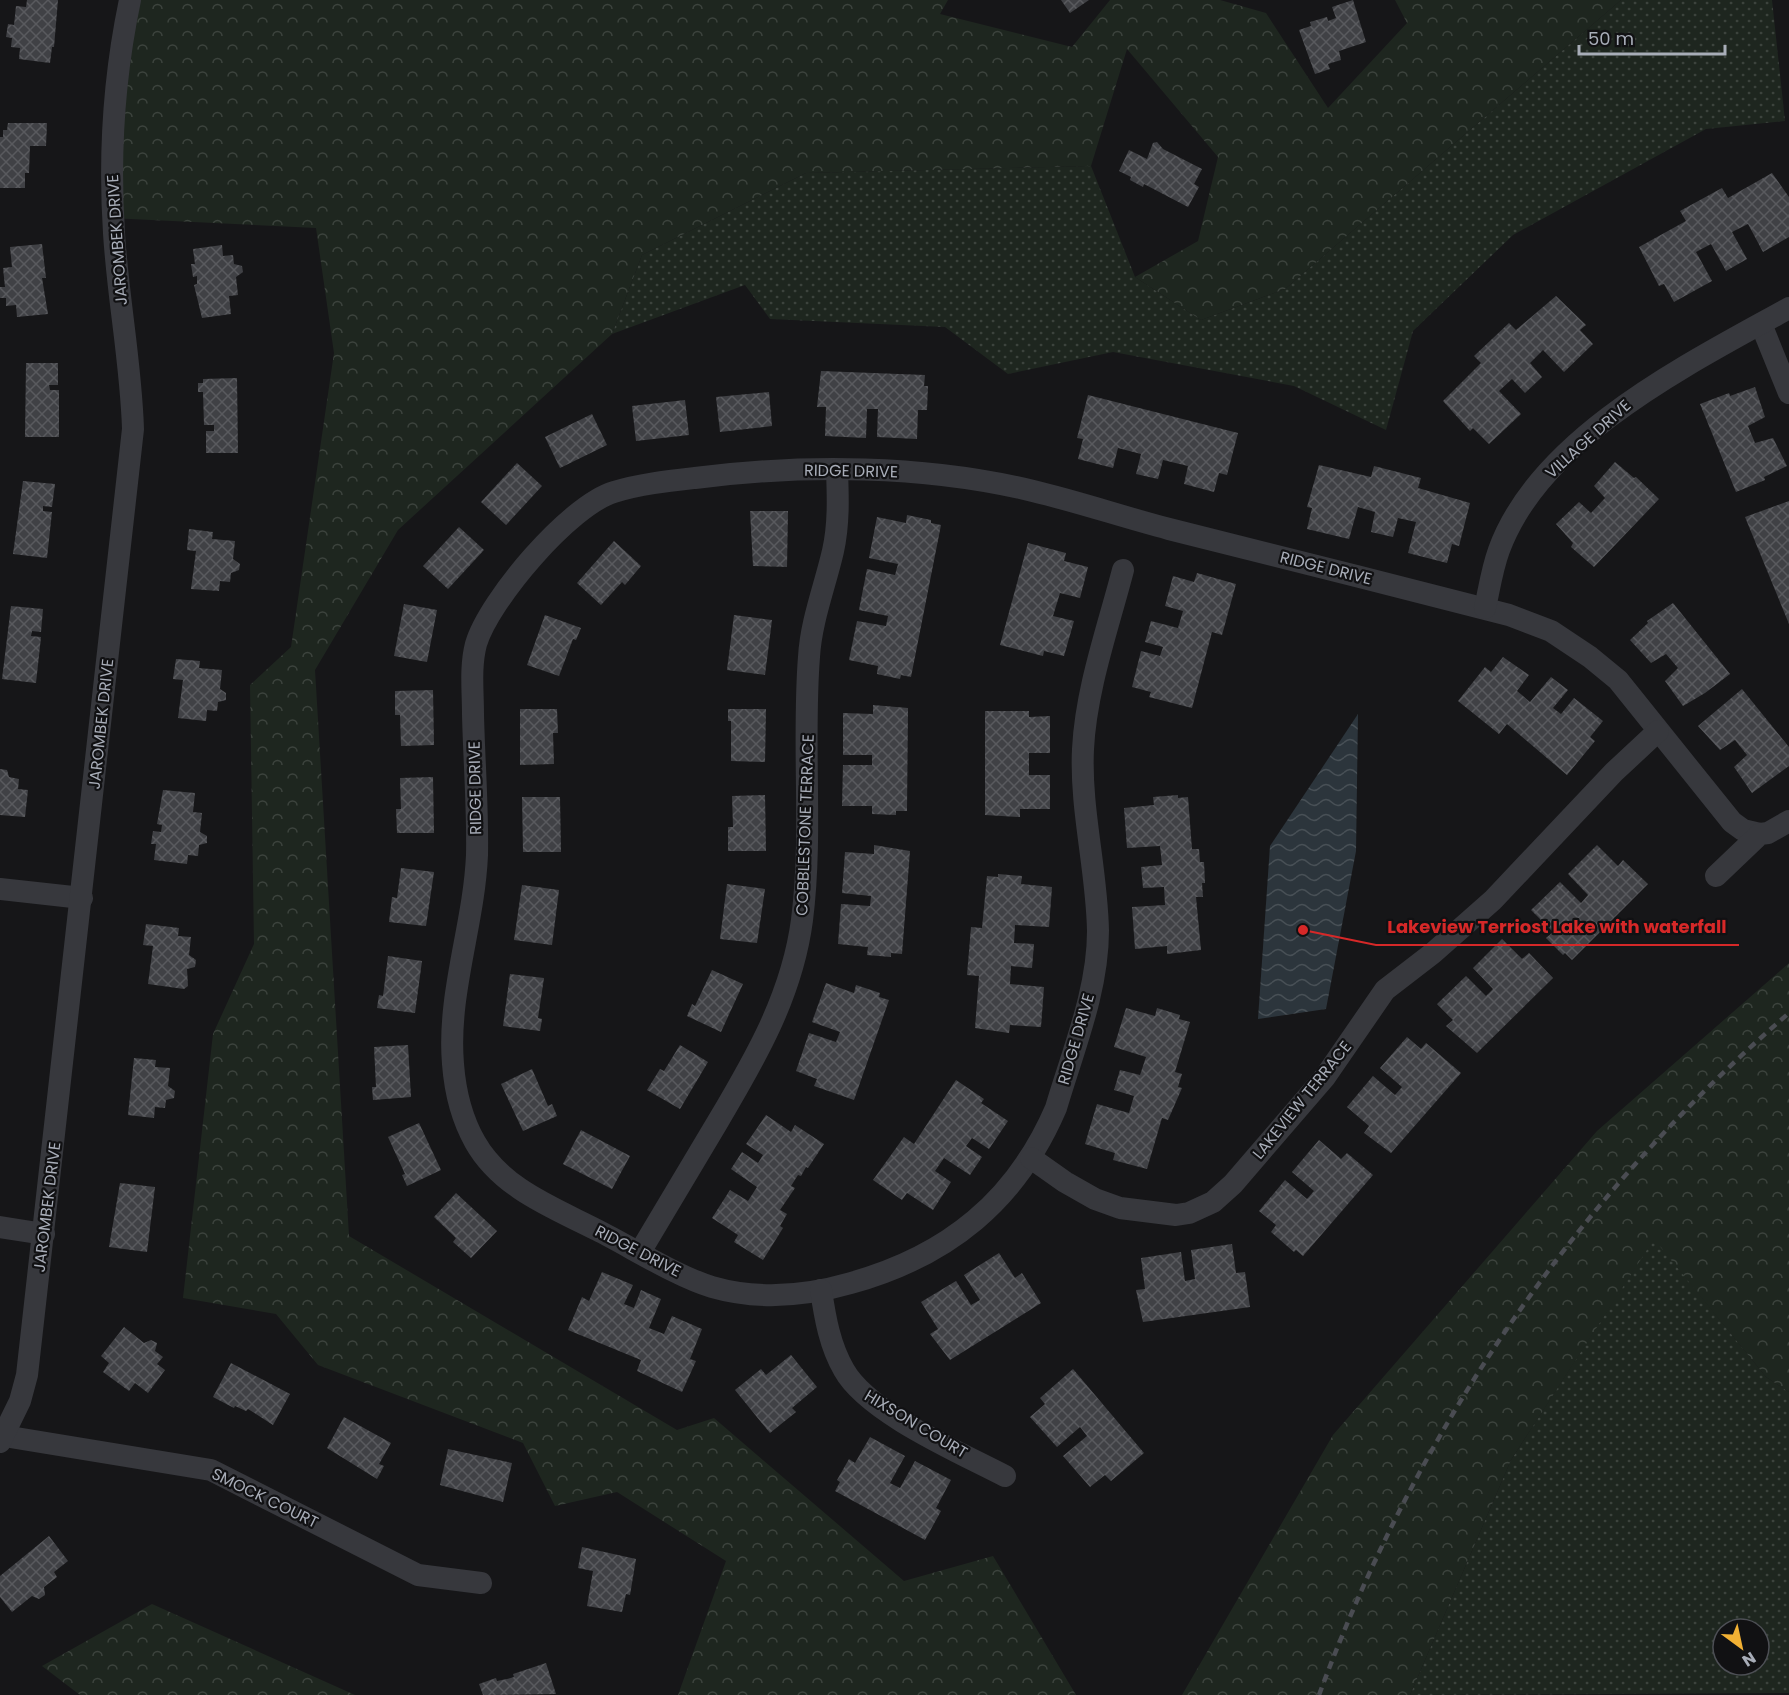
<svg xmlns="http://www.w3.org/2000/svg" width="1789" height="1695" viewBox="0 0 1789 1695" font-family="Poppins,sans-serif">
  <defs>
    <pattern id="grass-dots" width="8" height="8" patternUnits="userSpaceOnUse" patternTransform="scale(1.5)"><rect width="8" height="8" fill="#1e261f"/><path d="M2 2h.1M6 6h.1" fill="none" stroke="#3c433d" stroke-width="1.8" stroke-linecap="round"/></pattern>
    <pattern id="forest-crowns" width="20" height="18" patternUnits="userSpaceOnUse" patternTransform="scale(1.5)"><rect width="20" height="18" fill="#1e261f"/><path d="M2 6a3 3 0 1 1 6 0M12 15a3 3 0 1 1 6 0" fill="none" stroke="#3c433d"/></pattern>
    <pattern id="water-waves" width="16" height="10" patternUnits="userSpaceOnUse" patternTransform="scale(1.5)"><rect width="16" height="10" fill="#2c353c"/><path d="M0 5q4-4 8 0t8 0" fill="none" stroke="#485056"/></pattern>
    <pattern id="building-cross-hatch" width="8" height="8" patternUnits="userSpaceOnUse" patternTransform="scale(1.5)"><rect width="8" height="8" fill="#404145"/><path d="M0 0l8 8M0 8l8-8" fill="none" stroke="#595a5e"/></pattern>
  </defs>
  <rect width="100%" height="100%" fill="#161618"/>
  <!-- grass -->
  <g fill="url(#grass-dots)" fill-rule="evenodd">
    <path d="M1621,0H1772L1785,121L1706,129L1513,235L1413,331L1386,430L1294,386L1113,352L1008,374L945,327L770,319L745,285L612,334L642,255L806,173L1091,166L1135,277L1201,320L1285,289Z"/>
    <path d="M1654,1238L1766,1377L1789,1392V1693L1410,1695L1511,1460ZM1723,1629H1759V1665H1723Z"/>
  </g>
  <!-- forest -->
  <g fill="url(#forest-crowns)">
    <path d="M131,0H948L940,14L1072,47L1110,0H1220L1266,13L1328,108L1407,23L1395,0H1621L1285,289L1201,320L1135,277L1198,241L1218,157L1127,49L1091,166L806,173L642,255L612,334L398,530L315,670L349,1236L677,1430L714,1418L904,1581L993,1556L1076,1695H1079H678L726,1561L617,1492L555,1506L523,1443L318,1365L276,1314L183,1298L213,1034L254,944L250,685L291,647L334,353L316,228L110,218Z"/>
    <path d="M1789,963V1392L1766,1377L1654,1239L1511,1460L1410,1695H1182L1333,1435L1597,1131Z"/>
    <path d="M152,1604L355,1695H80L42,1666Z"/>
  </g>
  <!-- water -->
  <path fill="url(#water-waves)" d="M1358,714L1356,851L1326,1009L1258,1019L1270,846Z"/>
  <!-- building -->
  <g fill="url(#building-cross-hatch)">
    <path d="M27,0H58L54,47H52L50,63L19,59L20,48L11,47L12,38L6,37L8,24L14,25L16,6L26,7Z"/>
    <path d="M1061,0H1089L1070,13Z"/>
    <path d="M1353,0L1366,42L1339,51L1341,60L1328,64L1330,69L1315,74L1299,30L1311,26L1310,22L1327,17L1328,21L1336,18L1332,7Z"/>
    <path d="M8,123H47L46,146H30L29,173H25V188H0V137H3V130H7Z"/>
    <path d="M1157,142L1163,149L1202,169L1194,184L1199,187L1188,207L1144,184L1143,187L1130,180L1131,177L1119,171L1129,150L1147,159L1153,143Z"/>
    <path d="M1772,173L1789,197V237L1763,252L1748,224L1732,232L1747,259L1726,271L1711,244L1696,252L1712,281L1674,302L1664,284L1659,286L1639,247L1686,221L1680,211L1722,188L1728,198Z"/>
    <path d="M42,244L46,278H42L48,314L17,317L16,305L6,306V298H0V287H5L3,268L12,267L10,247Z"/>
    <path d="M222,245L223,256L233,255L234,264L242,266L243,272L236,277L238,295L229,296L231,314L202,318L194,285L197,284V276L193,277L191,264H195L193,249Z"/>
    <path d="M1556,296L1586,325L1580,330L1593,344L1564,372L1543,350L1530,363L1542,377L1525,393L1512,379L1499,391L1521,414L1489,444L1473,428L1470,431L1443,401L1481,363L1474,356L1509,323L1516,330Z"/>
    <path d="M26,363H58V385H49L50,390H59V437H25Z"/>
    <path d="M821,371L925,375L924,386H928L927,410H918L917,439L877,437L878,409H867L866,438L825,436L826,407H817Z"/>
    <path d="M237,378L238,453H206V431H214V425H204L203,392H198V383H203V379Z"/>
    <path d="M1755,387L1765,417L1748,426L1755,443L1773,438L1787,466L1764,477L1765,480L1736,492L1700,404L1729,393L1730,396Z"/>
    <path d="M769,392L772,426L720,432L716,397Z"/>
    <path d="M1088,395L1238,433L1227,475L1219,473L1214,492L1184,484L1188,466L1163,460L1158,479L1136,474L1141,454L1118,448L1113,468L1078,459L1083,439L1077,438Z"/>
    <path d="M685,400L689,435L636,441L632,406Z"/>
    <path d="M592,414L607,445L560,468L545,437Z"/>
    <path d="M1615,462L1634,478L1636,477L1659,499L1594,567L1571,547L1573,543L1556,524L1579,502L1591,513L1605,498L1594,486Z"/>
    <path d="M517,463L542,486L506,525L481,502Z"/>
    <path d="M1319,465L1371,477L1374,466L1421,478L1418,488L1470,503L1459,546L1452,544L1447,563L1408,553L1416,522L1398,518L1393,537L1371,532L1375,512L1358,507L1349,539L1307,529L1312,508L1307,507Z"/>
    <path d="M23,481L55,484L52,507L43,506V511L52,512L47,558L13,554Z"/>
    <path d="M1789,501V624L1745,517Z"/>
    <path d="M750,511H788L787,567L753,566Z"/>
    <path d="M907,515L931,520V523L941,525L911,677L901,675L900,679L877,674L878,666L849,660L857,621L886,626L888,616L859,610L867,569L895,575L898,564L869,558L877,517L906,523Z"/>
    <path d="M459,527L484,550L448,589L423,566Z"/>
    <path d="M189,529L213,532L212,539L235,541L233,559L240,564L239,570L231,573L230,582L220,581L219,591L191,589L196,551L187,550Z"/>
    <path d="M614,541L641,566L625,585L622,582L601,605L577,583Z"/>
    <path d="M1028,543L1066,553L1064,561L1088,567L1080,598L1060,593L1053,616L1074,621L1064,656L1044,651L1043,656L1000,645Z"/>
    <path d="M1197,573L1236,584L1222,635L1212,632L1192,708L1149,697L1151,692L1132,687L1141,651L1160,656L1163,647L1145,642L1151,621L1178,628L1183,611L1165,606L1173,576L1194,582Z"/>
    <path d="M1673,603L1730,674L1705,693L1683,706L1665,681L1678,668L1666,654L1651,663L1630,640L1648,623L1647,621Z"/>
    <path d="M404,604L437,610L427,662L394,656Z"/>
    <path d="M11,606L43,609L41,632L32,631L31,636L41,637L36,683L2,679Z"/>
    <path d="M545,615L581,628L576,640L573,639L559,676L527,665Z"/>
    <path d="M734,615L772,620L765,675L727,670Z"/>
    <path d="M1503,657L1529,675L1517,691L1530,702L1551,677L1568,690L1553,708L1561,714L1574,698L1603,721L1590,737L1595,741L1567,775L1507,724L1499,734L1458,701L1485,667L1491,672Z"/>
    <path d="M176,659L200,661L199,668L222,670L220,689L226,693V700L218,702L217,711L207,710L206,721L178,718L183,680L173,679Z"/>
    <path d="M1742,689L1789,747V766L1752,793L1734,767L1747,755L1735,740L1720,750L1698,726Z"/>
    <path d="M433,690L434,745L401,746L400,715H395V691Z"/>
    <path d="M873,705L908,708L907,811H896V815L872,814V806H842L843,765H872V755H843V713L873,714Z"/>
    <path d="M520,709H557L558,733H553L554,764L520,765Z"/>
    <path d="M728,709H766L765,762L731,761V721H728Z"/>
    <path d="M985,711H1029V717L1050,716V753H1029V775H1050V809H1020V817L985,815Z"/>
    <path d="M0,769L7,770L9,777L19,779L18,789L28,790L25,817L0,815Z"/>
    <path d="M433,777L434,833H397L396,809H401L400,778Z"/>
    <path d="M163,790L195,793L193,812L202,813L200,832L207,836V843L199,845L198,856L188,855L187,864L154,860L156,844H151L153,831L161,832L162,825L157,824Z"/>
    <path d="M765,795L766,851H728V827H733L732,796Z"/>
    <path d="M1178,795V798L1188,797L1192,849H1199L1200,862H1204L1205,883H1202L1203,897H1196L1201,950L1167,954V946L1135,949L1132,907L1165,905L1164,887L1143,888L1141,867L1162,865L1160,846L1127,848L1124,808L1154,805L1153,797Z"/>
    <path d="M522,797H560L561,852H523Z"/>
    <path d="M874,845L910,851L902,954L891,953V957L867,955L868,947L838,944L841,904L870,906L871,896L842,893L845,852L874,854Z"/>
    <path d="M1597,845L1618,866L1623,860L1648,884L1572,960L1565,953L1563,955L1546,938L1553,932L1531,910L1560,882L1581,903L1588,895L1568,874Z"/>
    <path d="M401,868L434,872L426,926L389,922L392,897L397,898Z"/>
    <path d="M998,874L1022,876L1021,884L1052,887L1049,927L1015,925L1014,943L1034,944L1032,968L1011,966L1010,984L1044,987L1041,1027L1010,1025L1009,1033L975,1028L979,976L967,975L971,927L982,928L987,876L998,877Z"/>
    <path d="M727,884L765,889L757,943L720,939Z"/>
    <path d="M522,885L559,890L552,945L514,940Z"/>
    <path d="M146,924L179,928L178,936L191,937L189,955L196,960L195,967L187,969L188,986L184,989L148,984L153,946L143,945Z"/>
    <path d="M1502,939L1522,959L1529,953L1553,978L1477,1053L1446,1026L1453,1020L1437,1004L1466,976L1486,996L1493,989L1473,968Z"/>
    <path d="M388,956L422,961L415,1013L377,1008L379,995L383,996Z"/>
    <path d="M712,970L743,984L721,1032L687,1016L692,1004L695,1006Z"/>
    <path d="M510,974L544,978L538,1018L542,1019L540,1031L503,1026Z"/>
    <path d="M826,983L854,993L856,985L880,993L879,997L889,1000L854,1100L814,1086L817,1079L796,1071L809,1033L836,1042L840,1032L812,1022Z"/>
    <path d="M1126,1008L1155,1016L1157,1008L1180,1015L1179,1019L1190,1022L1175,1072L1182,1074L1178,1087L1182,1088L1168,1120L1162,1118L1147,1169L1113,1160L1115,1153L1085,1144L1097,1104L1129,1113L1134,1096L1114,1090L1120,1070L1140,1075L1146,1057L1114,1047Z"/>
    <path d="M1407,1037L1421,1049L1426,1043L1461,1073L1391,1153L1364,1133L1369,1126L1347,1107L1373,1076L1395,1095L1402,1087L1380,1068Z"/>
    <path d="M408,1045L411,1097L373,1100L372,1087H376L374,1047Z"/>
    <path d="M680,1045L708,1062L680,1109L647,1090L660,1069L664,1071Z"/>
    <path d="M134,1058L156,1060L155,1067L170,1068L168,1086L175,1091L174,1098L166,1100L165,1108L155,1107L154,1118L128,1115Z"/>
    <path d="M532,1069L548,1106L552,1104L557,1116L523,1131L501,1084Z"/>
    <path d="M956,1080L984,1099L981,1103L1008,1121L989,1149L972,1138L966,1146L982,1157L970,1175L944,1158L935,1171L951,1182L933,1210L907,1193L902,1200L873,1180L904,1137L914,1144Z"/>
    <path d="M766,1115L791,1132L795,1125L824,1144L808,1168L806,1167L801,1176L798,1175L791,1186L795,1188L780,1210L787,1214L780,1226L783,1228L763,1260L734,1242L738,1235L712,1218L730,1190L748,1201L757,1187L731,1169L742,1152L758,1163L763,1155L746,1144Z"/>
    <path d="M419,1123L441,1170L407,1186L402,1175L405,1174L388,1137Z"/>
    <path d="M581,1130L630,1156L612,1189L563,1164Z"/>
    <path d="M1319,1140L1341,1159L1347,1153L1373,1175L1303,1256L1296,1250L1294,1252L1271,1232L1276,1225L1259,1211L1285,1180L1307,1199L1314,1191L1292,1172Z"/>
    <path d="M120,1183L155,1187L147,1252L109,1247Z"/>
    <path d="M456,1193L497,1231L471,1258L453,1242L456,1238L434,1217Z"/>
    <path d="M1232,1244L1236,1273L1245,1272L1250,1307L1143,1322L1136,1290L1145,1289L1141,1258L1181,1252L1185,1281L1195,1279L1191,1250Z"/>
    <path d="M999,1253L1015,1278L1022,1273L1041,1303L950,1360L930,1334L938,1329L921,1302L956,1281L971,1305L980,1300L964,1275Z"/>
    <path d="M602,1272L633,1285L624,1304L634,1308L641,1290L661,1299L649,1328L664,1334L672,1316L702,1329L690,1359L696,1361L682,1392L637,1371L641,1360L568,1330L582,1297L589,1301Z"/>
    <path d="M124,1327L144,1343L151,1340L157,1343L155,1351L163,1357L157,1364L165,1370L148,1393L135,1383L129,1391L103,1372L109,1363L101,1356Z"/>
    <path d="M791,1355L817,1387L792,1408L796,1412L770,1433L735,1390L761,1369L766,1375Z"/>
    <path d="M231,1363L290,1394L273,1425L248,1409L246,1411L235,1406L234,1408L213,1397Z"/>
    <path d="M1073,1369L1144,1453L1111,1481L1105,1475L1090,1487L1063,1456L1087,1436L1080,1427L1057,1447L1030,1417L1045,1404L1040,1398Z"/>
    <path d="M344,1417L391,1443L379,1464L384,1466L377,1479L327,1448Z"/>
    <path d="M870,1437L905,1456L890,1483L900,1488L915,1461L951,1480L936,1508L941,1511L925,1540L835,1491L840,1482L837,1480L849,1459L855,1463Z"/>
    <path d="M448,1449L512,1463L503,1502L440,1485Z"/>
    <path d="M49,1536L68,1561L54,1572L57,1577L44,1587L45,1595L39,1599L32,1596L12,1612L0,1597V1576Z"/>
    <path d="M582,1547L636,1559L630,1595L626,1594L622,1612L587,1606L593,1571L578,1568Z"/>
    <path d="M546,1663L556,1694L483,1695L479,1684L496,1678L497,1681L507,1679L514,1677L513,1674Z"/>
  </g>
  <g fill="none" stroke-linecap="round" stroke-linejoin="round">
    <!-- minor -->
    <g stroke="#37383d" stroke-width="22">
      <path d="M1761,324L1789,393"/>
      <path d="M1123,570C1108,628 1086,689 1083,749C1080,809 1097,870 1098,931C1098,991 1073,1050 1056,1108C1016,1201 948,1256 851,1283C806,1296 757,1300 712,1287C676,1276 631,1247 597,1230C552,1207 501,1188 475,1142C462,1119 455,1090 453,1064C447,994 474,925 477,855C478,808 474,761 473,714C473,691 470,667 476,644C489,600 570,505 614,492C640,484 668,481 695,478C804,464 926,465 1033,491C1079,502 1123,517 1169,529C1282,557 1396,586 1509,615L1551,631L1590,657L1618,680L1732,822L1743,830L1760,834"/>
      <path d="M1485,608C1489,590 1492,569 1499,550C1540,437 1690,363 1789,308"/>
      <path d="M1716,876L1760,834L1768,833L1789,821"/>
      <path d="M0,889L82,898"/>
      <path d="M1031,1158L1065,1182L1095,1199L1120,1208L1176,1215L1189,1213L1213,1202L1233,1184L1325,1077L1385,990L1433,953L1493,900L1614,772L1658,731"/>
      <path d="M0,1227L44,1234"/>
      <path d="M640,1252C666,1209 691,1166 717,1123C755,1059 792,996 802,920C813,833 802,744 809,657C811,621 825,586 833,551C839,524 838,497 837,470"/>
      <path d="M821,1290C825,1318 830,1346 844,1370C868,1413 961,1453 1005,1476"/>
      <path d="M4,1436L211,1470L418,1575L481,1583"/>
      <path d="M0,1442L20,1401L27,1375L133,429C131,363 118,299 114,233C109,156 114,76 130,0"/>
    </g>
    <!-- rail -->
    <path stroke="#4a4c52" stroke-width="4.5" stroke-dasharray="8 6" stroke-linecap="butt" d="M1319,1695C1417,1430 1575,1197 1789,1013"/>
  </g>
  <g text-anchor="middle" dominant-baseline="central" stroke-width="4.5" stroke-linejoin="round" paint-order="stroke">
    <!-- street labels -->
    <g font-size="16" fill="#a8adb8" stroke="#111113">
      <text transform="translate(117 240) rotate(-94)">JAROMBEK DRIVE</text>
      <text transform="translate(1588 439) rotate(-42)">VILLAGE DRIVE</text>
      <text transform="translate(851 471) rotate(1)">RIDGE DRIVE</text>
      <text transform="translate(1326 568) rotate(14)">RIDGE DRIVE</text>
      <text transform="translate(101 724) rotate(-84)">JAROMBEK DRIVE</text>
      <text transform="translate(475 788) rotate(-91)">RIDGE DRIVE</text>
      <text transform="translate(805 825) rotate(-88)">COBBLESTONE TERRACE</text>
      <text transform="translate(1076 1039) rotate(-74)">RIDGE DRIVE</text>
      <text transform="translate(1302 1100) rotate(-51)">LAKEVIEW TERRACE</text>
      <text transform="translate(47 1207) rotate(-83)">JAROMBEK DRIVE</text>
      <text transform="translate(638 1251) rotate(27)">RIDGE DRIVE</text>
      <text transform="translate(916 1424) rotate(31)">HIXSON COURT</text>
      <text transform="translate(265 1498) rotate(26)">SMOCK COURT</text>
    </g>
  </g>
  <!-- callouts -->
  <path fill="none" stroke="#d62828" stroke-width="2" d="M1303 930L1376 945H1739"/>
  <circle fill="#d62828" stroke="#111113" stroke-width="2" cx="1303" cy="930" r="6"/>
  <g font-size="18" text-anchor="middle" font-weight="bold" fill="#d62828" stroke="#111113" stroke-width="4.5" stroke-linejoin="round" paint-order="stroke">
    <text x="1557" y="933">Lakeview Terriost Lake with waterfall</text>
  </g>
  <!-- north arrow -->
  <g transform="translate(1741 1647) rotate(147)"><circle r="28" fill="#111113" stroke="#4d4f55" stroke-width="1.5"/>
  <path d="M0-4.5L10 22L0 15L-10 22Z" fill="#f2b134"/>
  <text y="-9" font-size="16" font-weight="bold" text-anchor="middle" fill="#a8adb8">N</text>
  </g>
  <!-- scale -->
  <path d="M1579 45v9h146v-9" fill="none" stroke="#a8adb8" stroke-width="3"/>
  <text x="1588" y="45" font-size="18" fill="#a8adb8" stroke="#111113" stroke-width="4.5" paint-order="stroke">50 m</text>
</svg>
